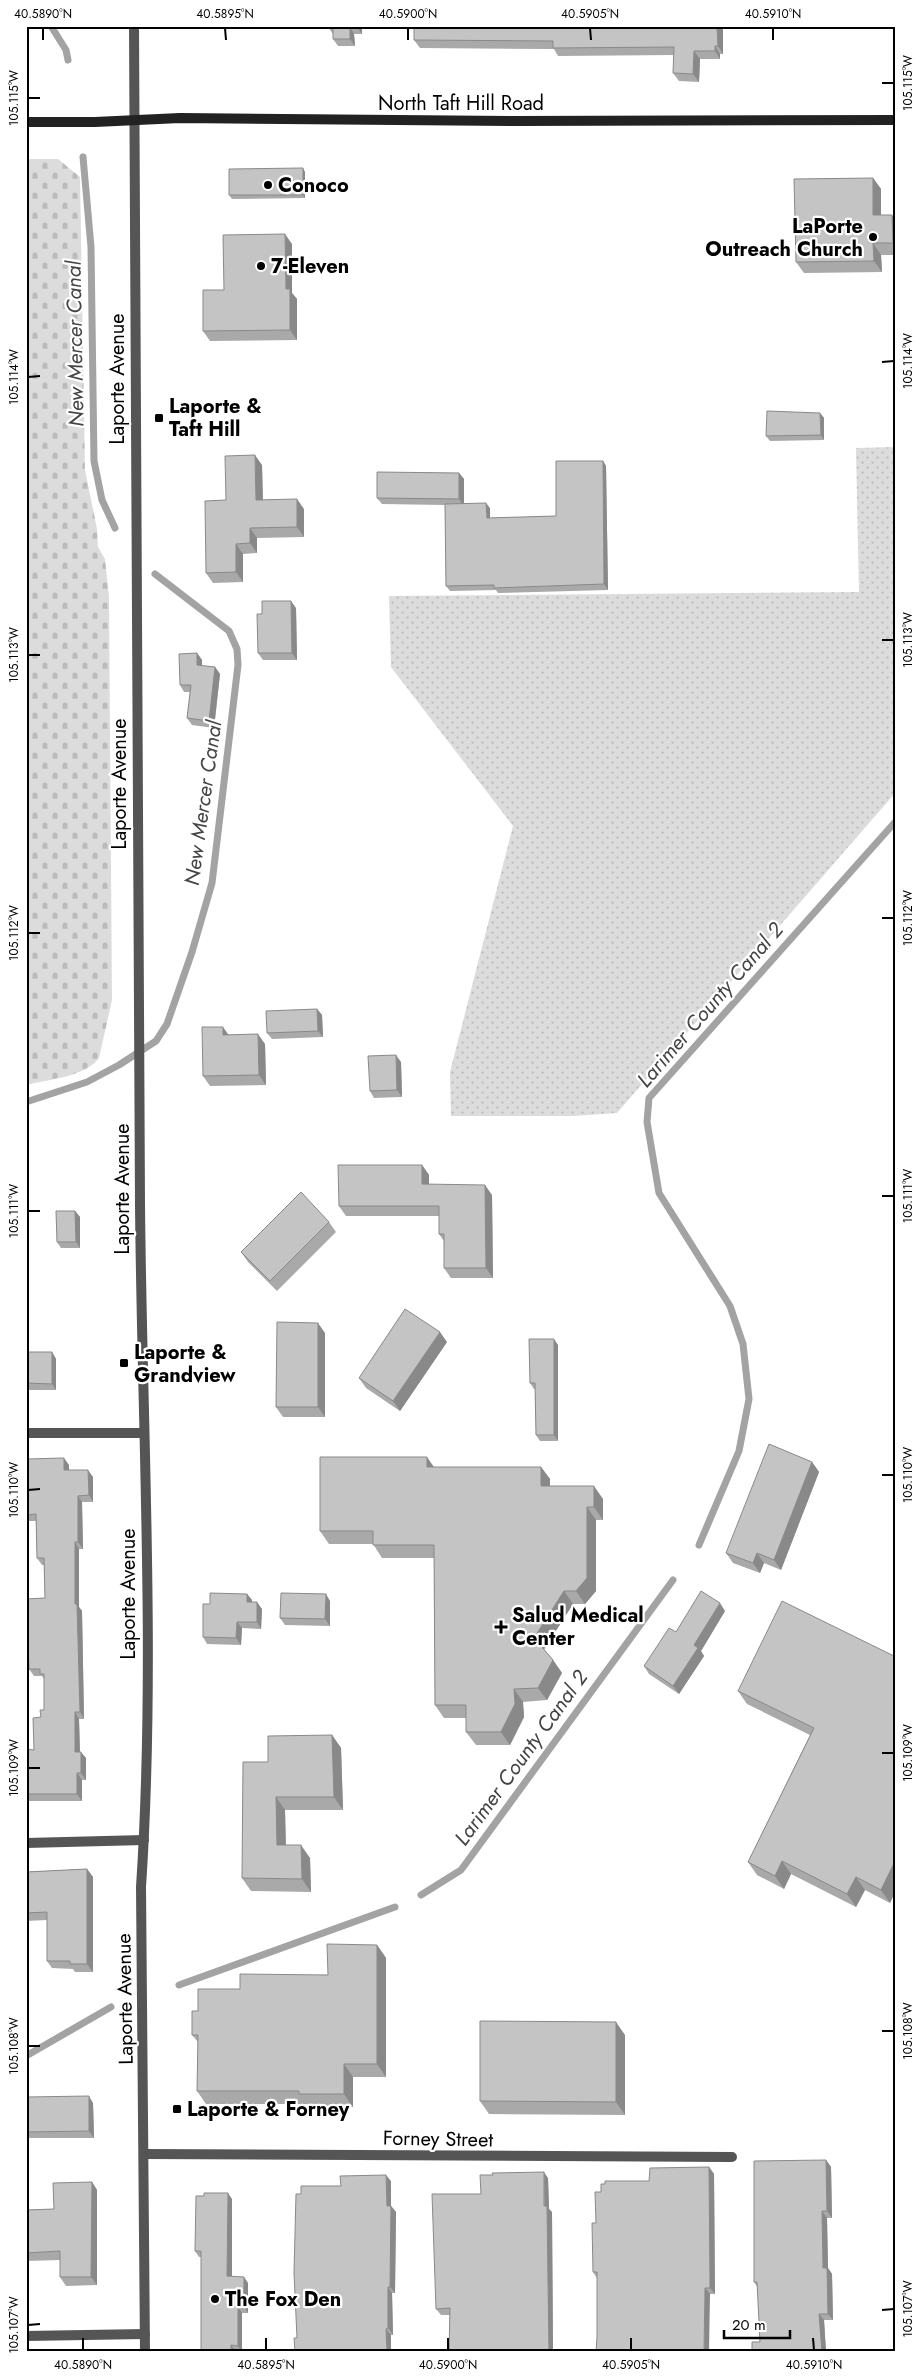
<svg xmlns="http://www.w3.org/2000/svg" width="922" height="2378" viewBox="0 0 922 2378" font-family="Jost,sans-serif">
  <defs>
    <pattern id="grass-dots" width="8" height="8" patternUnits="userSpaceOnUse" patternTransform="scale(1.25)"><rect width="8" height="8" fill="#dcdcdc"/><path d="M2 2h.1M6 6h.1" fill="none" stroke="#bbb" stroke-width="1.8" stroke-linecap="round"/></pattern>
    <pattern id="cemetery-stones" width="16" height="16" patternUnits="userSpaceOnUse" patternTransform="scale(1.25)"><rect width="16" height="16" fill="#dcdcdc"/><path d="M2 7V4a2 2 0 0 1 4 0v3zM10 15v-3a2 2 0 0 1 4 0v3z" fill="#bbb"/></pattern>
  </defs>
  <rect width="100%" height="100%" fill="#fff"/>
  <!-- grass -->
  <path fill="url(#grass-dots)" d="M896,447V792L617,1113L574,1116H451L450,1072L513,826L391,667L389,596L859,592L856,448Z"/>
  <!-- cemetery -->
  <path fill="url(#cemetery-stones)" d="M26,159H58L80,177L85,470L97,529L98,547L105,559L109,597L112,1000L99,1058C85,1077 49,1079 26,1085Z"/>
  <g fill="none" stroke-linecap="round" stroke-linejoin="round">
    <!-- stream -->
    <g stroke="#a3a3a3" stroke-width="7">
      <path d="M51,26L66,50L68,60"/>
      <path d="M83,157L91,247L94,461L102,500L115,528"/>
      <path d="M26,1102L87,1082L119,1065L156,1041L167,1024L192,952L212,883L238,665L237,649L229,631L155,574"/>
      <path d="M699,1545L739,1451L749,1399L743,1344L730,1306L659,1193L647,1122L649,1098L896,821"/>
      <path d="M421,1895L461,1870L673,1580"/>
      <path d="M179,1985L395,1907"/>
      <path d="M26,2056L111,2007"/>
    </g>
    <!-- minor -->
    <g stroke="#555" stroke-width="10">
      <path d="M26,1843L144,1840"/>
      <path d="M144,2154L732,2157"/>
      <path d="M26,2336L145,2334"/>
    </g>
    <!-- tertiary -->
    <g stroke="#555" stroke-width="10">
      <path d="M134,26C134,419 136,812 140,1204C142,1431 156,1660 141,1887L145,2352"/>
      <path d="M26,1433H144"/>
    </g>
    <!-- secondary -->
    <path stroke="#222" stroke-width="10" d="M26,122H95L180,118L515,121L896,120"/>
  </g>
  <!-- wall -->
  <g fill="#a9a9a9">
    <path d="M362,26V34H354L355,46H338L333,39V34L328,27Z"/>
    <path d="M723,26V54H720V59H700L699,82L679,81L673,73L674,55L558,56L554,49L420,48L414,40Z"/>
    <path d="M305,172V198L232,199L229,195Z"/>
    <path d="M873,178L881,189V215L896,220V255H881L882,272L804,273L796,262Z"/>
    <path d="M292,244V293L297,299V340L210,341L203,331L224,290Z"/>
    <path d="M820,413L824,418V440L770,441L766,436Z"/>
    <path d="M603,461L606,466L608,590L498,593L496,590L450,591L446,586L445,505L382,504L377,498L459,473L464,479V504L490,508V518L556,516Z"/>
    <path d="M262,465L263,500L304,509V537L257,538V553L243,554V582L213,583L206,573L226,500Z"/>
    <path d="M296,608L297,660H263L258,653L262,614Z"/>
    <path d="M197,653L202,660V666L215,667L220,674L214,728L192,725L187,718L190,692H184L180,685Z"/>
    <path d="M317,1009L322,1015L323,1037L272,1039L267,1033Z"/>
    <path d="M228,1035L265,1044L266,1085L210,1086L203,1076Z"/>
    <path d="M401,1062L402,1097L374,1098L370,1091Z"/>
    <path d="M422,1165L429,1175V1184L492,1195L493,1278H451L444,1268V1241L439,1234V1216H346L339,1206Z"/>
    <path d="M75,1211L80,1217V1248H61L57,1242Z"/>
    <path d="M329,1222L336,1232L277,1291L248,1262L241,1252Z"/>
    <path d="M325,1333V1417H283L276,1407Z"/>
    <path d="M447,1342L400,1411L366,1388L359,1378Z"/>
    <path d="M558,1345V1441H540L536,1435L535,1389H534L530,1383Z"/>
    <path d="M26,1352H52L56,1359V1390H26Z"/>
    <path d="M26,1459L69,1465V1470L93,1477V1502H82L83,1549H79V1607L82,1611L84,1719H79L80,1752L86,1758V1780H82V1801H26V1749L34,1750L41,1717L44,1710V1679L42,1676H34L29,1669L28,1623H26V1599L45,1598L44,1565H42L37,1558L36,1521H26Z"/>
    <path d="M812,1462L819,1472L781,1570L764,1563L760,1573L733,1563L726,1553Z"/>
    <path d="M434,1467H541L550,1479V1486L603,1499V1520H596V1591L585,1604H573L544,1649L553,1660L562,1673L547,1700L523,1702L524,1717L510,1745H476L466,1732V1718H444L435,1705L434,1558H382L373,1544H329L320,1531Z"/>
    <path d="M247,1594L252,1600V1602L262,1609L261,1629L242,1628L241,1645L207,1644L203,1637L210,1604Z"/>
    <path d="M330,1601V1626L285,1625L280,1618Z"/>
    <path d="M725,1611L701,1651L704,1656L679,1694L649,1674L644,1666L676,1632Z"/>
    <path d="M896,1657V1890L890,1903L865,1890L856,1907L791,1874L784,1889L757,1875L748,1862L810,1735L747,1704L738,1691Z"/>
    <path d="M332,1735L341,1748L343,1810H285L286,1845L310,1858L311,1892L251,1891L242,1878L268,1762Z"/>
    <path d="M87,1869L93,1877V1972H75L73,1969L52,1968L47,1961V1920L26,1921V1872Z"/>
    <path d="M377,1945L386,1958V2077H353V2107H308L307,2104H206L197,2091L198,2042L192,2035L198,2011L240,1989L328,1975Z"/>
    <path d="M625,2035V2115L489,2114L480,2101Z"/>
    <path d="M26,2097L93,2103L94,2138H26Z"/>
    <path d="M826,2160L831,2167L832,2218H827L828,2268L832,2274L833,2320H824L826,2352H752L760,2342L758,2288L754,2282Z"/>
    <path d="M709,2167L714,2174L715,2294H710L597,2337V2278L593,2272L596,2223L601,2192Z"/>
    <path d="M548,2178L549,2209L552,2212L553,2352H449L450,2315H441L436,2309L481,2194Z"/>
    <path d="M391,2181V2206L396,2212L395,2293H392L393,2335H391V2352H295L297,2338L301,2194L341,2186Z"/>
    <path d="M92,2182L97,2190V2285L66,2286L60,2277V2260L26,2261V2210L54,2209Z"/>
    <path d="M232,2199V2277L248,2283V2313H242V2352H201V2257H199L195,2251Z"/>
  </g>
  <!-- shaded-wall -->
  <g fill="#898989">
    <path d="M357,26H362V34L357,27Z"/>
    <path d="M717,26H723V54L718,46Z"/>
    <path d="M350,27L354,34L355,46L350,39Z"/>
    <path d="M715,46L720,54V59L715,51Z"/>
    <path d="M694,51L700,59L699,82L693,74Z"/>
    <path d="M303,168L305,172V198L303,195Z"/>
    <path d="M873,178L881,189V227L873,215Z"/>
    <path d="M892,215L896,220V248L893,243Z"/>
    <path d="M285,234L292,244V293L297,299V340L290,330L286,289Z"/>
    <path d="M873,243L881,255L882,272L874,261Z"/>
    <path d="M820,413L824,418V440L821,435Z"/>
    <path d="M255,455L262,465L263,510L256,500Z"/>
    <path d="M603,461L606,466L608,590L604,584Z"/>
    <path d="M459,473L464,479V506L459,499Z"/>
    <path d="M297,499L304,509V537L297,527Z"/>
    <path d="M486,503L490,508V523L487,518Z"/>
    <path d="M250,528L257,538V553L250,543Z"/>
    <path d="M236,544L243,554V582L236,572Z"/>
    <path d="M291,601L296,608L297,660L292,653Z"/>
    <path d="M197,653L202,660V672L197,665Z"/>
    <path d="M215,667L220,674L214,728L209,721Z"/>
    <path d="M317,1009L322,1015L323,1037L318,1031Z"/>
    <path d="M223,1027L230,1037L223,1035Z"/>
    <path d="M258,1034L265,1044L266,1085L259,1075Z"/>
    <path d="M396,1055L401,1062L402,1097L397,1090Z"/>
    <path d="M422,1165L429,1175V1194L422,1184Z"/>
    <path d="M485,1185L492,1195L493,1278L486,1268Z"/>
    <path d="M75,1211L80,1217V1248L76,1242Z"/>
    <path d="M318,1323L325,1333V1417L318,1407Z"/>
    <path d="M440,1332L447,1342L400,1411L393,1401Z"/>
    <path d="M554,1339L558,1345V1441L554,1435Z"/>
    <path d="M52,1352L56,1359V1390L52,1384Z"/>
    <path d="M427,1457L436,1470L427,1467Z"/>
    <path d="M64,1458L69,1465V1477L64,1470Z"/>
    <path d="M812,1462L819,1472L781,1570L774,1560Z"/>
    <path d="M541,1467L550,1479V1499L541,1486Z"/>
    <path d="M88,1470L93,1477V1502L89,1495Z"/>
    <path d="M594,1486L603,1499V1520L594,1507Z"/>
    <path d="M78,1496L82,1502L83,1549L78,1542Z"/>
    <path d="M587,1507L596,1520V1591L585,1604L576,1591Z"/>
    <path d="M75,1542L79,1549V1607L82,1611L84,1719L80,1712L75,1604Z"/>
    <path d="M757,1553L764,1563L760,1573L753,1563Z"/>
    <path d="M564,1591L573,1604L543,1651L534,1638Z"/>
    <path d="M247,1594L252,1600V1609L247,1602Z"/>
    <path d="M326,1594L330,1601V1626L325,1619Z"/>
    <path d="M257,1602L262,1609L261,1629L257,1622Z"/>
    <path d="M720,1603L725,1611L701,1651L704,1656L679,1694L673,1686L694,1645Z"/>
    <path d="M237,1622L242,1628L241,1645L236,1638Z"/>
    <path d="M553,1660L562,1673L547,1700L538,1688Z"/>
    <path d="M514,1689L523,1702L524,1717L510,1745L501,1732Z"/>
    <path d="M75,1712L79,1719L80,1758L75,1752Z"/>
    <path d="M332,1735L341,1748L343,1810L334,1797Z"/>
    <path d="M81,1752L86,1758V1780L81,1773Z"/>
    <path d="M77,1773L82,1780V1801L77,1794Z"/>
    <path d="M276,1797L285,1810L286,1858L277,1845Z"/>
    <path d="M301,1845L310,1858L311,1892L302,1879Z"/>
    <path d="M896,1859V1890L890,1903L881,1890Z"/>
    <path d="M782,1861L791,1874L784,1889L775,1876Z"/>
    <path d="M87,1869L93,1877V1972L87,1964Z"/>
    <path d="M856,1877L865,1890L856,1907L847,1894Z"/>
    <path d="M377,1945L386,1958V2077L377,2064Z"/>
    <path d="M616,2022L625,2035V2115L616,2102Z"/>
    <path d="M344,2064L353,2077V2107L344,2094Z"/>
    <path d="M89,2096L93,2103L94,2138L89,2131Z"/>
    <path d="M826,2160L831,2167L832,2218L827,2211Z"/>
    <path d="M709,2167L714,2174L715,2294L710,2288Z"/>
    <path d="M544,2172L548,2178L549,2209L552,2212L553,2352H549Z"/>
    <path d="M386,2175L391,2181V2211V2206L396,2212L395,2293L390,2287Z"/>
    <path d="M92,2182L97,2190V2285L91,2277Z"/>
    <path d="M228,2193L232,2199V2283L227,2276Z"/>
    <path d="M822,2211L827,2218L828,2268L832,2274L833,2320L828,2314L823,2268Z"/>
    <path d="M244,2277L248,2283V2313L244,2307Z"/>
    <path d="M388,2287L392,2293L393,2335L388,2328Z"/>
    <path d="M705,2288L710,2294L709,2352H704Z"/>
    <path d="M238,2307L242,2313V2352L238,2346Z"/>
    <path d="M819,2314L824,2320L826,2352H822Z"/>
    <path d="M386,2329L391,2335V2352H387Z"/>
    <path d="M231,2345L236,2352H231Z"/>
  </g>
  <!-- building -->
  <g fill="#c4c4c4" stroke="#898989">
    <path d="M328,26H357V27H350V39H333V27H328Z"/>
    <path d="M414,26H717L718,46H715V51H694L693,74L673,73L674,47L553,48V41L414,40Z"/>
    <path d="M303,168V195H229V169Z"/>
    <path d="M873,178V215H892L893,243H873L874,261L796,262L794,179Z"/>
    <path d="M285,234L286,289H290V330L203,331V290H224L223,235Z"/>
    <path d="M767,411L820,413L821,435L766,436Z"/>
    <path d="M255,455L256,500L297,499V527L250,528V543L236,544V572L206,573L205,501L226,500L225,456Z"/>
    <path d="M556,461H603L604,584L494,588V585L446,586L445,504L486,503L487,518L556,516Z"/>
    <path d="M377,472L459,473V499L377,498Z"/>
    <path d="M262,601H291L292,653H258L257,614H262Z"/>
    <path d="M197,653V665L215,667L209,721L187,718L191,685H180L179,654Z"/>
    <path d="M317,1009L318,1031L267,1033L266,1011Z"/>
    <path d="M202,1027H223V1035L258,1034L259,1075L203,1076Z"/>
    <path d="M396,1055L397,1090L370,1091L368,1056Z"/>
    <path d="M338,1165H422V1184L485,1185L486,1268H444V1234H439V1206H339Z"/>
    <path d="M301,1192L329,1222L270,1281L241,1252Z"/>
    <path d="M56,1211H75L76,1242H57Z"/>
    <path d="M405,1309L440,1332L393,1401L359,1378Z"/>
    <path d="M277,1322L318,1323V1407H276Z"/>
    <path d="M529,1339H554V1435H536L535,1383H530Z"/>
    <path d="M26,1352H52V1384L26,1383Z"/>
    <path d="M769,1444L812,1462L774,1560L757,1553L753,1563L726,1553Z"/>
    <path d="M320,1457H427V1467H541V1486H594V1507H587V1578L576,1591H564L534,1638L553,1660L538,1688L514,1689L515,1704L501,1732H466V1705H435L434,1545H373V1531H320Z"/>
    <path d="M64,1458V1470H88L89,1495L78,1496V1542H75V1604H77L80,1712H75V1752H81V1773H77V1794H26V1749L34,1750L33,1718L41,1717L40,1710H44V1674H40V1669H29L27,1617H26V1599L45,1598L44,1558H37L36,1514L26,1515V1459Z"/>
    <path d="M701,1591L720,1603L694,1645L698,1648L673,1686L644,1666L669,1628L676,1632Z"/>
    <path d="M210,1593L247,1594V1602H257V1622H237L236,1638L203,1637V1604H210Z"/>
    <path d="M281,1593L326,1594L325,1619L280,1618Z"/>
    <path d="M782,1601L896,1657V1859L881,1890L856,1877L847,1894L782,1861L775,1876L748,1862L814,1728L738,1691Z"/>
    <path d="M332,1735L334,1797H276L277,1845H301L302,1879L242,1878L243,1762H268V1736Z"/>
    <path d="M87,1869V1964H70V1961H47V1912L26,1913V1872Z"/>
    <path d="M327,1944L377,1945V2064H344V2094H299V2091H197L198,2035H192V2011H198V1989H240V1974L328,1975Z"/>
    <path d="M480,2021L616,2022V2102L480,2101Z"/>
    <path d="M89,2096V2131L26,2132V2097Z"/>
    <path d="M826,2160L827,2211H822L823,2268H827L828,2314H819L822,2352H752V2342H760L757,2282H754V2161Z"/>
    <path d="M709,2167L710,2284V2288H705L704,2352H596L597,2337V2272H593L592,2223H596L595,2192H601V2184H605V2181H649L650,2168Z"/>
    <path d="M544,2172V2206H547L549,2352H449L450,2308L436,2309L432,2194H481L480,2175H493L492,2173Z"/>
    <path d="M386,2175L387,2206H391L390,2287H388V2328L386,2329L387,2352H295L294,2338H297L294,2273L296,2194H301V2186H341L340,2176Z"/>
    <path d="M92,2182L91,2277H60V2251L26,2253V2210L54,2209L53,2183Z"/>
    <path d="M204,2193H228L227,2276L244,2277V2307H238V2346L231,2345V2352H201V2251H195L196,2196H204Z"/>
  </g>
  <!-- ticks -->
  <path fill="none" stroke="#000" stroke-width="2" d="M43,28V40M225,28L226,40M408,28V40M590,28L591,40M773,28V40M882,83H894M28,98H40M882,362L894,361M28,377L40,376M882,640H894M28,655H40M882,918H894M28,933H40M882,1196H894M28,1211H40M882,1475H894M28,1490L40,1489M882,1753H894M28,1768H40M882,2031H894M28,2046H40M882,2310L894,2309M28,2325L40,2324M83,2338V2350M266,2338V2350M448,2338V2350M631,2338V2350M813,2338L814,2350"/>
  <!-- markers -->
  <g fill="#000" stroke="#fff" stroke-width="2">
    <circle cx="268" cy="185" r="5"/>
    <circle cx="873" cy="237" r="5"/>
    <circle cx="261" cy="266" r="5"/>
    <rect x="154" y="413" width="10" height="10" rx="2.5"/>
    <rect x="119" y="1358" width="10" height="10" rx="2.5"/>
    <path d="M498.5 1619.5h5v5h5v5h-5v5h-5v-5h-5v-5h5z"/>
    <rect x="172" y="2104" width="10" height="10" rx="2.5"/>
    <circle cx="215" cy="2299" r="5"/>
  </g>
  <g text-anchor="middle" dominant-baseline="central" stroke-width="4.5" stroke-linejoin="round" paint-order="stroke">
    <!-- street labels -->
    <g font-size="20" fill="#000" stroke="#fff">
      <text x="461" y="103">North Taft Hill Road</text>
      <text transform="translate(117 379) rotate(-90)">Laporte Avenue</text>
      <text transform="translate(119 784) rotate(-90)">Laporte Avenue</text>
      <text transform="translate(122 1189) rotate(-90)">Laporte Avenue</text>
      <text transform="translate(128 1594) rotate(-90)">Laporte Avenue</text>
      <text transform="translate(125 1999) rotate(-91)">Laporte Avenue</text>
      <text transform="translate(438 2139) rotate(1)">Forney Street</text>
    </g>
    <!-- poi labels -->
    <g font-size="20" font-weight="bold" fill="#000" stroke="#fff" text-anchor="start">
      <text x="278" y="185">Conoco</text>
      <text x="863" y="226" text-anchor="end">LaPorte<tspan x="863" dy="23">Outreach Church</tspan></text>
      <text x="271" y="266">7-Eleven</text>
      <text x="169" y="406">Laporte &amp;<tspan x="169" dy="23">Taft Hill</tspan></text>
      <text x="134" y="1352">Laporte &amp;<tspan x="134" dy="23">Grandview</tspan></text>
      <text x="512" y="1615">Salud Medical<tspan x="512" dy="23">Center</tspan></text>
      <text x="187" y="2109">Laporte &amp; Forney</text>
      <text x="225" y="2299">The Fox Den</text>
    </g>
    <!-- water labels -->
    <g font-size="21" font-style="italic" fill="#444" stroke="#fff">
      <text transform="translate(75 344) rotate(-91)">New Mercer Canal</text>
      <text transform="translate(203 803) rotate(-82)">New Mercer Canal</text>
      <text transform="translate(710 1005) rotate(-49)">Larimer County Canal 2</text>
      <text transform="translate(521 1758) rotate(-54)">Larimer County Canal 2</text>
    </g>
  </g>
  <!-- border -->
  <rect width="922" height="2378" fill="none" stroke="#ffffff" stroke-width="55"/>
  <!-- scale -->
  <path d="M724 2330v8h66v-8" fill="none" stroke="#000000" stroke-width="2.5"/>
  <text x="732" y="2330" font-size="15" fill="#000000" stroke="#ffffff" stroke-width="4" paint-order="stroke">20 m</text>
  <rect x="28" y="28" width="866" height="2322" fill="none" stroke="#000" stroke-width="2"/>
  <g font-size="12" text-anchor="middle" fill="#000">
    <text x="43" y="18">40.5890°N</text>
    <text x="225" y="18">40.5895°N</text>
    <text x="408" y="18">40.5900°N</text>
    <text x="590" y="18">40.5905°N</text>
    <text x="773" y="18">40.5910°N</text>
    <text transform="translate(908 83) rotate(-90)" y="4">105.115°W</text>
    <text transform="translate(14 98) rotate(-90)" y="4">105.115°W</text>
    <text transform="translate(908 361) rotate(-90)" y="4">105.114°W</text>
    <text transform="translate(14 377) rotate(-90)" y="4">105.114°W</text>
    <text transform="translate(908 640) rotate(-90)" y="4">105.113°W</text>
    <text transform="translate(14 655) rotate(-90)" y="4">105.113°W</text>
    <text transform="translate(908 918) rotate(-90)" y="4">105.112°W</text>
    <text transform="translate(14 933) rotate(-90)" y="4">105.112°W</text>
    <text transform="translate(908 1196) rotate(-90)" y="4">105.111°W</text>
    <text transform="translate(14 1211) rotate(-90)" y="4">105.111°W</text>
    <text transform="translate(908 1475) rotate(-90)" y="4">105.110°W</text>
    <text transform="translate(14 1490) rotate(-90)" y="4">105.110°W</text>
    <text transform="translate(908 1753) rotate(-90)" y="4">105.109°W</text>
    <text transform="translate(14 1768) rotate(-90)" y="4">105.109°W</text>
    <text transform="translate(908 2031) rotate(-90)" y="4">105.108°W</text>
    <text transform="translate(14 2046) rotate(-90)" y="4">105.108°W</text>
    <text transform="translate(908 2309) rotate(-90)" y="4">105.107°W</text>
    <text transform="translate(14 2325) rotate(-90)" y="4">105.107°W</text>
    <text x="83" y="2369">40.5890°N</text>
    <text x="266" y="2369">40.5895°N</text>
    <text x="448" y="2369">40.5900°N</text>
    <text x="631" y="2369">40.5905°N</text>
    <text x="814" y="2369">40.5910°N</text>
  </g>
</svg>
